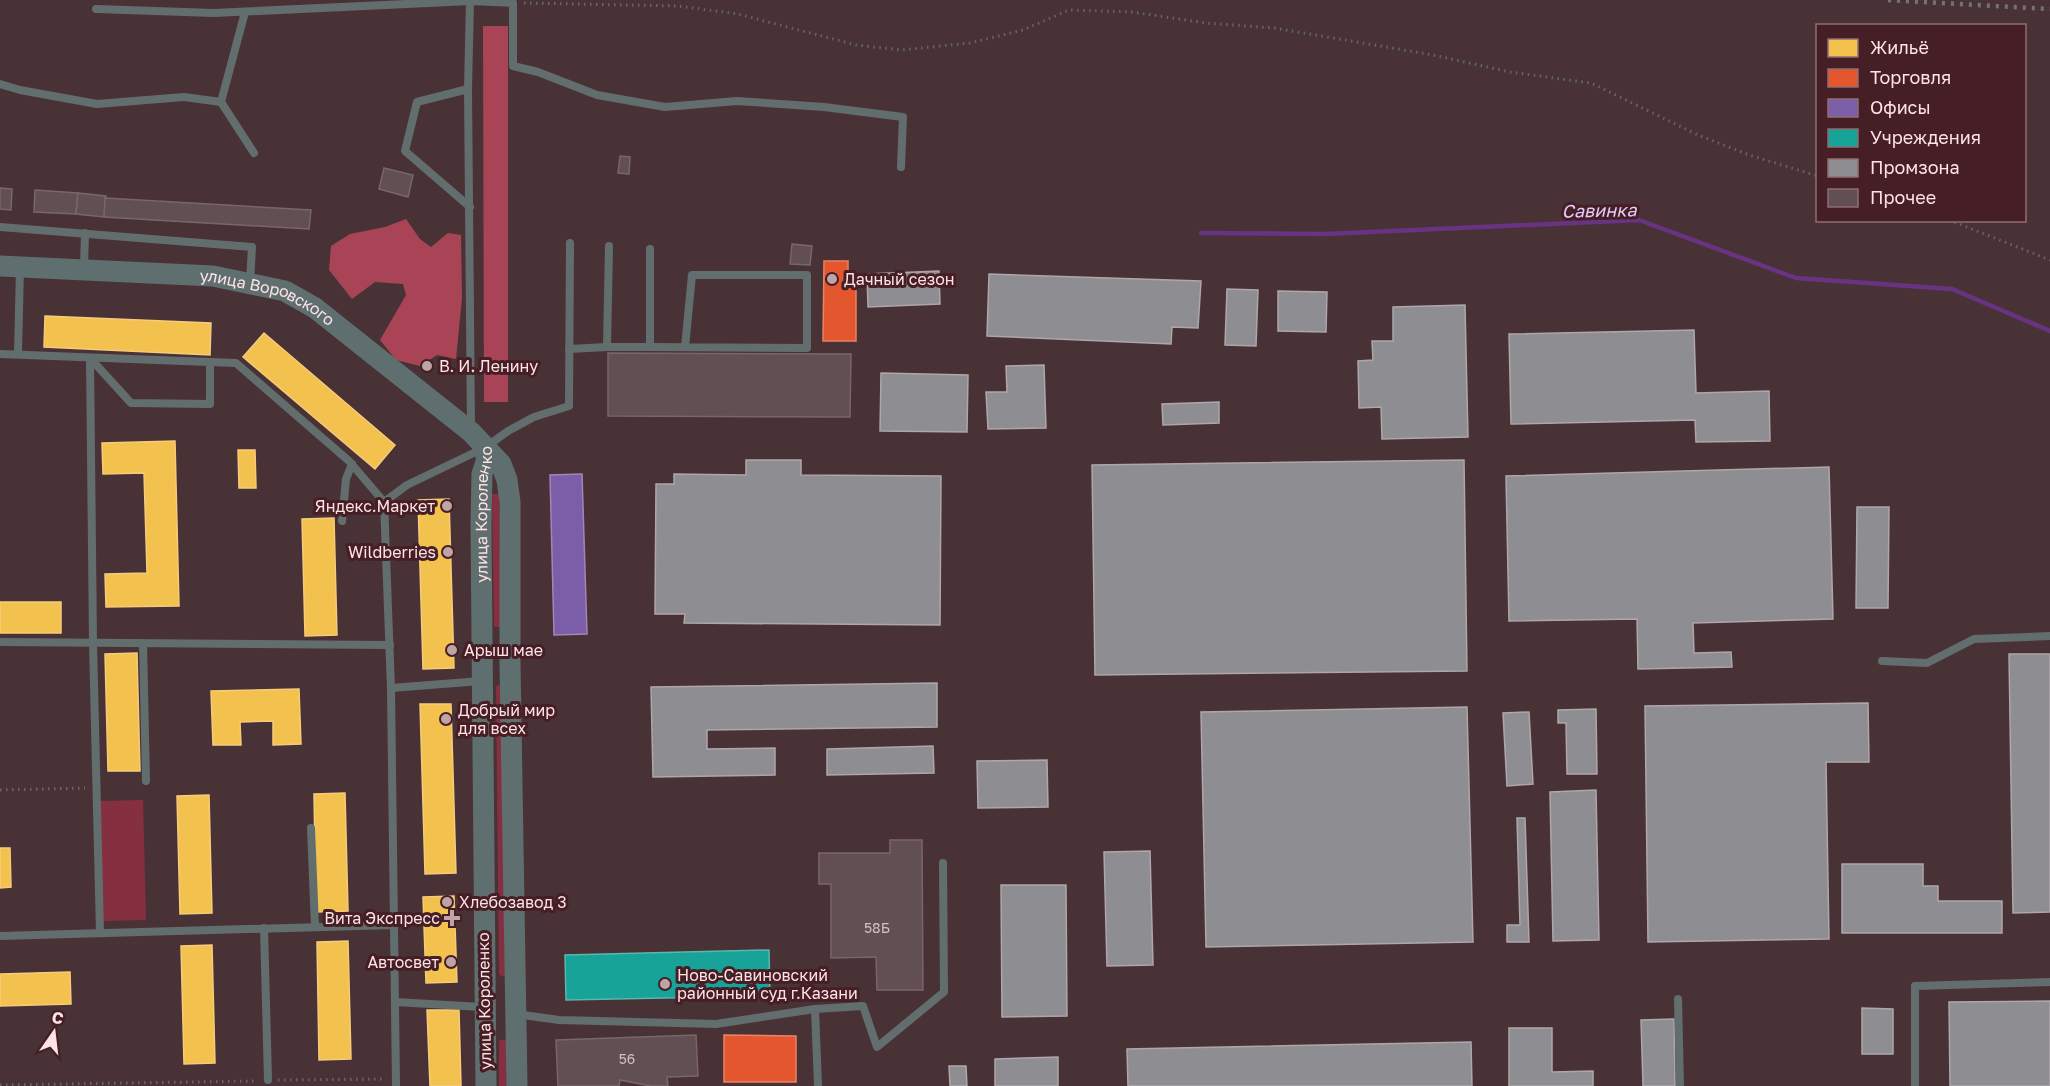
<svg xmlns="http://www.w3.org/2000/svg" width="2050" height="1086" viewBox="0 0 2050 1086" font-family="'Golos Text',sans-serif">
  <rect width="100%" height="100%" fill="#493235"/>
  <!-- green -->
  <g fill="#862f41">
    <path d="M492,494H499L501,627H494Z"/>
    <path d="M502,685L505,975L502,977L499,974L496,686Z"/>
    <path d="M143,800L146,920L103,921L100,801Z"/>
    <path d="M499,1040H507L508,1086H499Z"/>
  </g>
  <!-- forest -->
  <g fill="#a94457">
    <path d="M483,26H508V402H484Z"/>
    <path d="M406,219L420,239L431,247L448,233L461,235L462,298L456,359L437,355L420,366L396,360L380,340L406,295L403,284L375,282L352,299L329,270L331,246L350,234L385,227Z"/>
  </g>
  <!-- homes -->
  <g fill="#f2c14e" stroke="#f6cb7b" stroke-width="1.5">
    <path d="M45,316L211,323L210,355L44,347Z"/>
    <path d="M264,333L395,445L375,469L243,357Z"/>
    <path d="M175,441L179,606L106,607L105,574L147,573L144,473L103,474L102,443Z"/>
    <path d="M238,450H255L256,488H239Z"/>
    <path d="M449,499L454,668L423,669L418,500Z"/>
    <path d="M334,518L337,635L305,636L302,519Z"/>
    <rect x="0" y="602" width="61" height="31"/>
    <path d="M137,653L140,771H108L105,654Z"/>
    <path d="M299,689L301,744L273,745V721L240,722L241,745H213L211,691Z"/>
    <path d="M420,704H451L456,873L425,874Z"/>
    <path d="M345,793L348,911L316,912L314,794Z"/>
    <path d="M209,795L212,913L180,914L177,796Z"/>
    <path d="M0,848H10L11,887L0,888Z"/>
    <path d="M454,896L457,982L426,983L423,897Z"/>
    <path d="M348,941L351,1059L319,1060L317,942Z"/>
    <path d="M212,945L215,1063L184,1064L181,946Z"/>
    <path d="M70,972L71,1004L0,1006V974Z"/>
    <path d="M427,1010H459L461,1086H430Z"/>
  </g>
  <!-- shops -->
  <g fill="#e4572e" stroke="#ec8165" stroke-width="1.5">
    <path d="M824,261H848V279H856V341H823Z"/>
    <path d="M724,1035L796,1036V1082H724Z"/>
  </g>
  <!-- offices -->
  <path fill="#7b5ea7" stroke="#a286b9" stroke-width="1.5" d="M582,474L587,634L554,635L550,475Z"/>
  <!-- public -->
  <path fill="#17a398" stroke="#5cb6af" stroke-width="1.5" d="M769,950L770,996L566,1000L565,955Z"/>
  <!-- industry -->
  <g fill="#8d8d92" stroke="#afa6ab" stroke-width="1.5">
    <path d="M939,271L940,304L868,307L867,274Z"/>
    <path d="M989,274L1201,281L1198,328L1172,327L1171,344L987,336Z"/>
    <path d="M1227,289L1258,290L1256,346L1225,345Z"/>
    <path d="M1278,291L1327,292L1326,332L1278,331Z"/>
    <path d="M1465,305L1468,437L1382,439L1381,407L1359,408L1358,361L1373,360L1372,341H1393V307Z"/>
    <path d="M1694,330L1696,393L1769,391L1770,441L1696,442L1695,420L1511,424L1509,334Z"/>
    <path d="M1044,365L1046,428L988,429L986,392H1007L1006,366Z"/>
    <path d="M881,373L968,375L967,432L880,431Z"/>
    <path d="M1219,402V423L1163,425L1162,404Z"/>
    <path d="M746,460H801V475L941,476L940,625L684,623L685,614H655L656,484H674V474L746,475Z"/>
    <path d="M1464,460L1467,671L1095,675L1092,465Z"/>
    <path d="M1829,467L1833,619L1693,623L1694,653L1731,652L1732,667L1638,669L1637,619L1509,621L1506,476Z"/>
    <path d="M1857,507H1889L1888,608H1856Z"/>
    <path d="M2009,654H2050V912L2013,913Z"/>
    <path d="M937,683V727L707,730V749L775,748V775L653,777L651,687Z"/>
    <path d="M1868,703L1869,762H1826L1829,939L1648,942L1645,706Z"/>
    <path d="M1467,707L1473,942L1206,947L1201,712Z"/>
    <path d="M1596,709L1597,774H1567L1566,723H1558V710Z"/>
    <path d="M1529,712L1533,784L1507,786L1503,713Z"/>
    <path d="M933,746L934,773L827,775V749Z"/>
    <path d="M1047,760L1048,807L978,808L977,761Z"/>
    <path d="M1596,790L1599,940L1553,941L1550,792Z"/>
    <path d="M1517,818H1525L1529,942H1507V925H1520Z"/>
    <path d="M1150,851L1153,965L1107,966L1104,852Z"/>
    <path d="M1842,864H1923V886H1938V901H2002V933H1842Z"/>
    <path d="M1001,885H1066L1067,1016L1002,1017Z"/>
    <path d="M2050,1001V1086H1950L1949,1002Z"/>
    <path d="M1862,1008L1893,1009V1054H1862Z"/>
    <path d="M1674,1019L1675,1086H1643L1641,1020Z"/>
    <path d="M1509,1028H1552V1072L1593,1071V1086H1509Z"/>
    <path d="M1471,1042L1472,1086H1128L1127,1049Z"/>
    <path d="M1058,1057V1086H995V1059Z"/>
    <path d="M949,1066H966L967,1086H950Z"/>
  </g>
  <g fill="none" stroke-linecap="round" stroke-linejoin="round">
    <!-- stream -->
    <path stroke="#693383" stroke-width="4.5" d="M1201,233L1325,234L1639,220L1796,278L1952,289L2050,331"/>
  </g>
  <!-- building -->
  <g fill="#614f53" stroke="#79666b" stroke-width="1.5">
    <path d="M620,156L630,157L629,174L618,173Z"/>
    <path d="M384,168L413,175L408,197L379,189Z"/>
    <path d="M0,188L12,189L11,210L0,209Z"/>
    <path d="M35,190L78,193L76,214L34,212Z"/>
    <path d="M78,193L106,196L104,217L76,214Z"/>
    <path d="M105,198L311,210L309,229L104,217Z"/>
    <path d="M792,244L812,246L810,265L790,264Z"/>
    <path d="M608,353L851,354L850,417L608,416Z"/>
    <path d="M890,840H922L923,990H877L876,957L831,958V884H819V853H890Z"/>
    <path d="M696,1035L698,1076L667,1077L668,1086H651L620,1080L619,1086H558L556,1040Z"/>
  </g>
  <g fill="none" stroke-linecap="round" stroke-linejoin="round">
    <!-- path -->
    <g stroke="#626869" stroke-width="3" stroke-dasharray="1.5 4.5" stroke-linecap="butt">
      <path d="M524,3L678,6L738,14L856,45L902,50L970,43L1023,30L1069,10L1132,12L1206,23L1274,28L1433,55L1510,72L1591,83L1698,135L1749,155L1818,176"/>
      <path d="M1949,220L2050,260"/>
      <path d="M0,790L85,788"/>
      <path d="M278,1080L385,1079"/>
      <path d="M0,1085L256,1081"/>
    </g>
    <!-- lane -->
    <g stroke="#626e6e" stroke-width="8">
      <path d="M470,1L468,89L471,429"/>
      <path d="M96,9L214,13L470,1L513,3V66L538,72L597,95L665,107L737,101L824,107L903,117L901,167"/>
      <path d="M245,12L221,102L254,153"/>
      <path d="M0,84L20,90L97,104L184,97L221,102"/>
      <path d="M468,89L417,102L405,151L470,207"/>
      <path d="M0,227L252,247L250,282"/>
      <path d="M84,268L85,233"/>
      <path d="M607,347H650V249"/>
      <path d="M650,347L807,348V275H692L685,347"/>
      <path d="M569,349L607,347L609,246"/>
      <path d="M18,353L20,268"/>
      <path d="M0,354L236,363L349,461L384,502L391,688L481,681"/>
      <path d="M90,358L93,643L100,933"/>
      <path d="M90,358L131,403L210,404V362"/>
      <path d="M384,502L407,485L486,447L508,431L534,417L569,406L570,243"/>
      <path d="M342,521L346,479L352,464"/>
      <path d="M0,642L390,645"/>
      <path d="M143,643L146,781"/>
      <path d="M1882,661L1927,663L1974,639L2050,636"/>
      <path d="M391,688L396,1086"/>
      <path d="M311,828L315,927"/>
      <path d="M264,928L268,1080"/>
      <path d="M0,936L394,925"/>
      <path d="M1678,999L1680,1086"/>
      <path d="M395,1002L482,1007"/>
      <path d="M815,1009L818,1086"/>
      <path d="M516,1014L559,1020L716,1024L815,1009L863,1006L877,1047L944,992L943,863"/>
      <path d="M1915,1086V986L2050,982"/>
    </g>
    <!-- secondary -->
    <g stroke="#5f6f6f" stroke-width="21">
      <path id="s1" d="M0,266L213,276L285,291L315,308L471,432L501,464L507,480L510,502V663L517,1086"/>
      <path id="s2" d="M486,1086L481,524L482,474L486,462V447"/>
    </g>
    <!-- rail -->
    <path stroke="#717374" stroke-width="4.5" stroke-dasharray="3 6" stroke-linecap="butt" d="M1888,0L2050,9"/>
  </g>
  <!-- markers -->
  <g fill="#bfa4a7" stroke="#461e25" stroke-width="2">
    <circle cx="832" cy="279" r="6"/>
    <circle cx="427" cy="366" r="6"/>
    <circle cx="447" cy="506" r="6"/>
    <circle cx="448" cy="552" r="6"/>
    <circle cx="452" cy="650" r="6"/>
    <circle cx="446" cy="719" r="6"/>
    <circle cx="447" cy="902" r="6"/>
    <path d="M449 909h6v6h6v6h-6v6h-6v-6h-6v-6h6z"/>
    <circle cx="451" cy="962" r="6"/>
    <circle cx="665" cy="984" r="6"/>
  </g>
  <g text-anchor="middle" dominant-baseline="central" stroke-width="6" stroke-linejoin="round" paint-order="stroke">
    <!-- number labels -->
    <g font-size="14" fill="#d7bdc0">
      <text x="877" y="927">58Б</text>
      <text x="627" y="1058">56</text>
    </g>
    <!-- poi labels -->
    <g font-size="16" fill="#fee2e4" stroke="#461e25" text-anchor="start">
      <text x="844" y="279">Дачный сезон</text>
      <text x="439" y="366">В. И. Ленину</text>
      <text x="435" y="506" text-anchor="end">Яндекс.Маркет</text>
      <text x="436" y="552" text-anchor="end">Wildberries</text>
      <text x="464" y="650">Арыш мае</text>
      <text x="458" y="710">Добрый мир<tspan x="458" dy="18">для всех</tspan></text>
      <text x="459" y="902">Хлебозавод 3</text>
      <text x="440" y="918" text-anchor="end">Вита Экспресс</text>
      <text x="439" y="962" text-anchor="end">Автосвет</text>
      <text x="677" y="975">Ново-Савиновский<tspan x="677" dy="18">районный суд г.Казани</tspan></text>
    </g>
    <!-- street labels -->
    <g font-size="16" fill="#fee2e4" stroke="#461e25">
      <text stroke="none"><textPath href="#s1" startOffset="272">улица Воровского</textPath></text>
      <text stroke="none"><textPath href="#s2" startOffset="572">улица Короленко</textPath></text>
      <text transform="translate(484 1001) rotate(-91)">улица Короленко</text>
    </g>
    <!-- water labels -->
    <g font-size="18" font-style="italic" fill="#e6caf9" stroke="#461e25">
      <text transform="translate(1599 210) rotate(-1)">Савинка</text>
    </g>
  </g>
  <!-- legend -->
  <rect x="1816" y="24" width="210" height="198" fill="#461e25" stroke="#906c71" stroke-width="1.5"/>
  <rect x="1828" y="39" width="30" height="18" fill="#f2c14e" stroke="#906c71" stroke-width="1.5"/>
  <text x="1870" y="54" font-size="18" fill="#fee2e4">Жильё</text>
  <rect x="1828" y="69" width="30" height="18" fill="#e4572e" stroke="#906c71" stroke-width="1.5"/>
  <text x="1870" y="84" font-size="18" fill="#fee2e4">Торговля</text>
  <rect x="1828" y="99" width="30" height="18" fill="#7b5ea7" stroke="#906c71" stroke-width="1.5"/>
  <text x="1870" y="114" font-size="18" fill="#fee2e4">Офисы</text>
  <rect x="1828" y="129" width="30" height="18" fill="#17a398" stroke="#906c71" stroke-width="1.5"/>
  <text x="1870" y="144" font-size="18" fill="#fee2e4">Учреждения</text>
  <rect x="1828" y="159" width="30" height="18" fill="#8d8d92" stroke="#906c71" stroke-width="1.5"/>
  <text x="1870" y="174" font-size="18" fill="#fee2e4">Промзона</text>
  <rect x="1828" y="189" width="30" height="18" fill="#614f53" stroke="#906c71" stroke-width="1.5"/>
  <text x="1870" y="204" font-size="18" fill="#fee2e4">Прочее</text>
  <!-- north arrow -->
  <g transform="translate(54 1032) rotate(14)" stroke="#461e25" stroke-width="4.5" paint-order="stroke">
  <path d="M0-4.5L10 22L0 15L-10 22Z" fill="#fee2e4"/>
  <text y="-9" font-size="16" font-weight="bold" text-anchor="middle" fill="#fee2e4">С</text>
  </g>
</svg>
